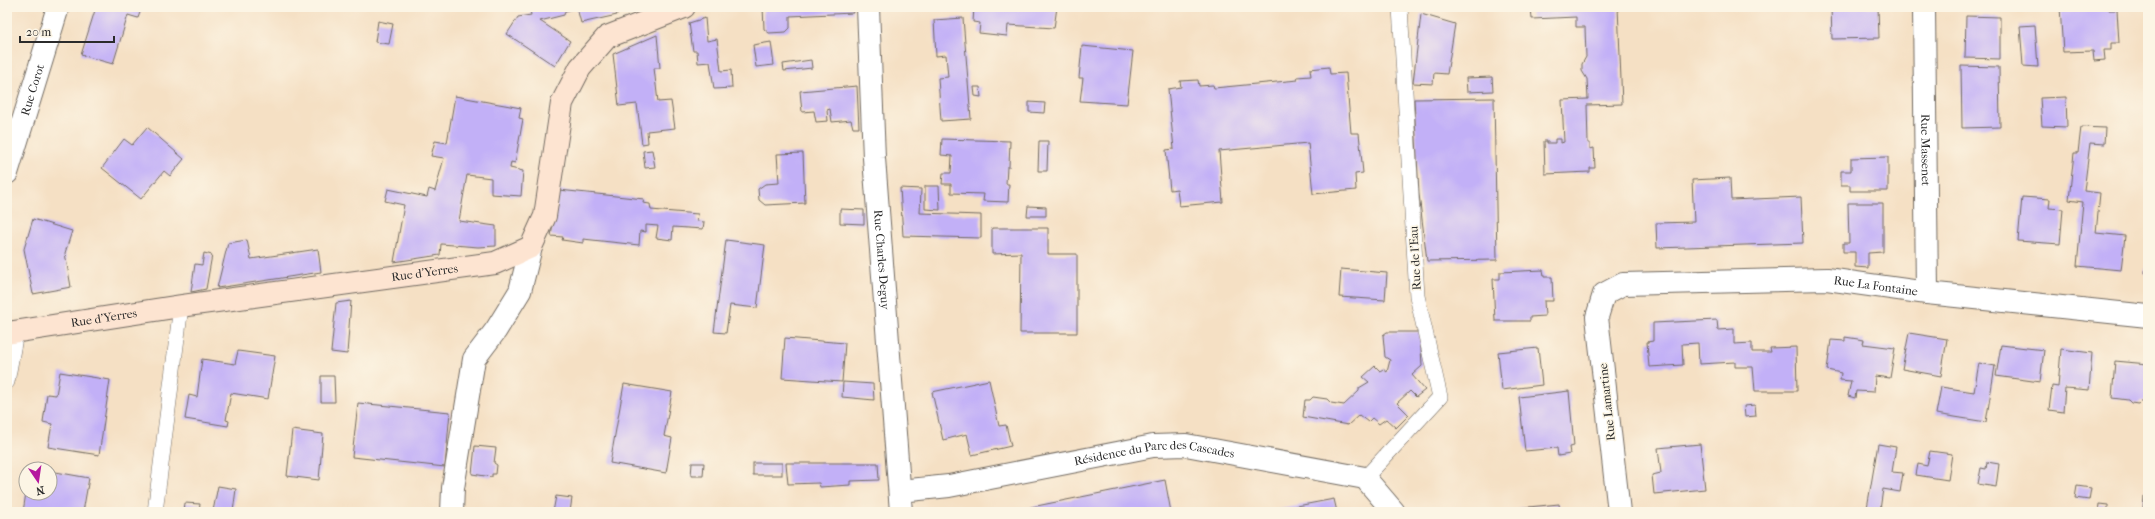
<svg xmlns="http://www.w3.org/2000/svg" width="2155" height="519" viewBox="0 0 2155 519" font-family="'IM FELL French Canon',serif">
  <rect width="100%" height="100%" fill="#fcf5e5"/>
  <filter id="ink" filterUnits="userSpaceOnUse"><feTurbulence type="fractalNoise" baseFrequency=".025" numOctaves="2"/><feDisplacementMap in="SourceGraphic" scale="8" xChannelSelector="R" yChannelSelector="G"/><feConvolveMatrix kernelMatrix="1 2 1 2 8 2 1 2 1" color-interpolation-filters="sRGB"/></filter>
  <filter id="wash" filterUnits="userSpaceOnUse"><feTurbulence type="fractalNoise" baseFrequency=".012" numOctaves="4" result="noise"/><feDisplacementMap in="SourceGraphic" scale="16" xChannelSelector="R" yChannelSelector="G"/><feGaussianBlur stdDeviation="0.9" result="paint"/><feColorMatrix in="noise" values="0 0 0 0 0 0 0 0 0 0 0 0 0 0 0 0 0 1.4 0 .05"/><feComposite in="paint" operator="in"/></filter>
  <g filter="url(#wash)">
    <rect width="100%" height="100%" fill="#f5e0c4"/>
    <g id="blocks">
      <!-- building -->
      <g fill="#c2b0f7">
        <path d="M96,7H142L138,18L128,15L113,64L81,55Z"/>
        <path d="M541,7H615L617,15L581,23L577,8L565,11L564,15L540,21L570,41L555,66L507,34L518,17L531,15L530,10Z"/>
        <path d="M763,7H852L853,13L790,16V28L786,32L769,33L764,29Z"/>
        <path d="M974,7H1057L1054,28L1008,25L1007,36L979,33L980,23L973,22Z"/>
        <path d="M1531,7H1618L1622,104L1587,105L1588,143H1590V149L1594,148L1595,168H1590V172L1545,174L1544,141H1547V143H1555V139H1561V143L1564,142L1562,100L1588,99L1587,79L1582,71V64L1586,57L1585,27H1576V17L1532,19Z"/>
        <path d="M1831,7H1878L1879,38L1832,39Z"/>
        <path d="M2060,7H2108L2109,10H2117L2119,43H2111V50H2104L2105,60L2094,61L2093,51L2063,52Z"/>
        <path d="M1421,14L1455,24L1447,74L1434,73L1433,84L1413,83Z"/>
        <path d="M1966,16L2000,17V59L1965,58Z"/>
        <path d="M705,18L707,41L717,39L721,71L731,70L732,88L714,89L710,62L698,63L697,51H693L689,23Z"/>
        <path d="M963,18L971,119L941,121L938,78L948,77L946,55L936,56L934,20Z"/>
        <path d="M378,21L393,24L389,44L375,42Z"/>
        <path d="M2035,25L2038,67L2023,66L2020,26Z"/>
        <path d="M657,35L660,68H654L658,102L671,101L675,128L647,131L648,143L642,144L637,104L619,106L613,54Z"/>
        <path d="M771,42L774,65L756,67L753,45Z"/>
        <path d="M1082,46L1133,51L1127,104L1080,101L1083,78H1079Z"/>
        <path d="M811,60L812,68L784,71L783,64Z"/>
        <path d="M1961,66L1999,67L2000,127L1962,128Z"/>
        <path d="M1329,67L1330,74L1346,73L1351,133H1359L1363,173L1355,174L1356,190L1313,194L1308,143L1219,151L1223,202L1179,206L1177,189L1170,190L1166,150L1174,149L1168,89L1181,87L1180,81L1198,80L1199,86L1213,85L1214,88L1298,80L1297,77L1311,76L1310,69Z"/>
        <path d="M1492,77L1493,91L1467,92L1466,78Z"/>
        <path d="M857,86L859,128H853L851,120L832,122L830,109L827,110L828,121L816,122L814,111L802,112L800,91Z"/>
        <path d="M974,87H980L981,97L975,96Z"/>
        <path d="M455,96L521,108L519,118L523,119L515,163L511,162L510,168L523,171L521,196L491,194V178L467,175L459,221L496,226V246L478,247L441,244L440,255L394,262L404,205L385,201L388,189L427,197L429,189L435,191L444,158L431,156L435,141L447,143Z"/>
        <path d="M2066,97L2067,127L2042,126L2040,98Z"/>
        <path d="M1494,98L1497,260L1427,261L1419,194L1414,99Z"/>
        <path d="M1029,102L1045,103L1044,113L1029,112Z"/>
        <path d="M147,127L184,159L170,176L164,171L141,199L102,168L124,139L132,145Z"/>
        <path d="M2081,127L2105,128L2104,144L2090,143L2084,191L2100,193L2096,233L2125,236L2121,270L2077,266L2083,202L2069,200L2074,153H2078Z"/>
        <path d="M942,139L1010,141L1009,167H1007L1006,184H1009L1008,202L983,201L984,194L951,193V184H942L943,173H951L952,156L941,155Z"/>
        <path d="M1039,141H1048L1047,171H1038Z"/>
        <path d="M652,150L655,167L645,168L643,151Z"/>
        <path d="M803,153L805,203L765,205L759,200L758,189L765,184L779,183L777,154Z"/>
        <path d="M1888,157V191H1850V185H1841V171H1851V158Z"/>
        <path d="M1730,178L1731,200L1801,197L1803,243L1657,248L1656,223L1694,222L1692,180Z"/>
        <path d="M925,186H939L940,210L925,209Z"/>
        <path d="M900,188L921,189L920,213L981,215V238L903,236Z"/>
        <path d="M559,190L644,199L643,203L650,204L651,210L698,214L697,221L704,222L703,229L673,227L672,240L656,238L658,226L646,225V232L640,231L639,245L583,239V243L562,240L563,237L551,236Z"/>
        <path d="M2022,197L2050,199L2049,208L2063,209L2060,244L2018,241Z"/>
        <path d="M1848,203H1883V252L1868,253V268L1855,267V252H1843V243H1849Z"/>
        <path d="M1028,206L1046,207V216H1027Z"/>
        <path d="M840,209L864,210V224L840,223Z"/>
        <path d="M33,219L72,231L65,253L71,287L33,294L24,249Z"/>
        <path d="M992,228H1048V254H1077V333H1020L1021,253L992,254Z"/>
        <path d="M247,240L251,259L318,249L321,272L217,288L228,243Z"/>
        <path d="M726,240L765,245L757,308L730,305L726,333L714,332Z"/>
        <path d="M204,253L212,255L206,289L191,292L195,264L202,265Z"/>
        <path d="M2147,253H2148V274L2145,273Z"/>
        <path d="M1341,269L1387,273L1385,300L1339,297Z"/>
        <path d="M1543,270L1544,277H1552L1553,301H1544L1545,316L1530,317V321H1495L1493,279H1500V272Z"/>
        <path d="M351,301L347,354L331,352L336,303Z"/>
        <path d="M1717,320L1718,330L1734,329V344L1752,343V352H1771L1770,348L1796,347L1797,391H1755L1753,367H1735V362L1699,364L1698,343L1682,344L1683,365L1649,367L1647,342L1653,341V323Z"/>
        <path d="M1387,332H1420L1422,366L1412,375L1425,390L1416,397L1410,391L1397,403L1409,415L1396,428L1386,419L1379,424L1372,418L1368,422L1359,415L1348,425L1303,417L1305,400H1310L1313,397L1327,399L1331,403L1344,405L1359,391V388L1369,382L1363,377L1375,366L1380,371L1383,369L1387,372L1390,360L1385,357L1383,335Z"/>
        <path d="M1909,333L1947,339L1941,376L1902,369Z"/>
        <path d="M1845,337L1864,340L1863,344L1895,348L1890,378L1875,376L1874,392L1856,391L1855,398L1848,396L1851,381L1840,380L1841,373L1827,370L1831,340L1845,341Z"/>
        <path d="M785,338L845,343L842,382L782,378Z"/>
        <path d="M2001,345L2044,350L2040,382L1996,376Z"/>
        <path d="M1538,348L1542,385L1502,390L1498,352Z"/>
        <path d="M2061,349L2092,353L2089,390L2065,388L2063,412L2049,410L2052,386L2058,387Z"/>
        <path d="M238,351L275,356L268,399L231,393L226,420L229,421L228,426L185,419L189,395L197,397L202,359L235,364Z"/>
        <path d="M2115,361L2148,364L2146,401H2141L2138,404L2131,403L2128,400L2112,398Z"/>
        <path d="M1979,363L1995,366L1986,422L1936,414L1941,387L1974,392Z"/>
        <path d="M60,372L110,380L99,455L48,447L52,424L43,422L47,394L56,395Z"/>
        <path d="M321,376H334L335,402H321Z"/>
        <path d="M989,380L999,426L1006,425L1011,446L972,455L967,434L943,440L932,392Z"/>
        <path d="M843,382L873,384L874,400L842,397Z"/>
        <path d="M624,384L672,392L664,436L672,438L666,473L610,463Z"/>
        <path d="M1569,391L1574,446L1569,447L1570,454L1558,456L1557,448L1525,451L1519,397Z"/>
        <path d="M358,403L450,412L445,467L352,457Z"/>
        <path d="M1755,405L1756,416L1745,417L1744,406Z"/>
        <path d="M292,430L323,434L319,480L287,476Z"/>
        <path d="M1700,444L1705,489L1654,494L1652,475L1661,473L1658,448Z"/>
        <path d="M1878,444L1896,447L1892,472L1903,473L1900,492L1883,489L1880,510L1867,508Z"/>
        <path d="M475,446L496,448L494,463L497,465L496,474H492V477L472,474Z"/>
        <path d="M1930,451L1952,454L1948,480L1916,475L1918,464L1927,466Z"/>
        <path d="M1987,462L1999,464L1996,487L1978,484L1981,468L1986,469Z"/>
        <path d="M692,463H704L703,476H691Z"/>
        <rect x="753" y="463" width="29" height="12"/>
        <path d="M786,463H878L879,480L850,481V485L820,487L819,483L788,484Z"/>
        <path d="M50,471L89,478L83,512H23L26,493H50Z"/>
        <path d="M1165,480L1171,512H1012V511Z"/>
        <path d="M218,486L236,489L233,512L213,511Z"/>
        <path d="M2077,486L2091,488L2089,500L2075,498Z"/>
        <path d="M556,496L572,498L570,512H553Z"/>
        <path d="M2144,496L2148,497L2147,509L2143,508Z"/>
        <path d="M1334,499L1337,512H1272L1271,511Z"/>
        <path d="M185,503L200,504L199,512H184Z"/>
        <path d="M1559,504L1560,512H1519L1518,508Z"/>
        <path d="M2099,504L2108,505V512H2098Z"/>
      </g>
    </g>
  </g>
  <g filter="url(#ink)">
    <use href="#blocks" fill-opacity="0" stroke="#726a61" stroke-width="1"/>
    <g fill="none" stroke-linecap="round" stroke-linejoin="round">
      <!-- lane casing -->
      <g stroke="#726a61" stroke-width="16">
        <g id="lane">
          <path d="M7,382L16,332"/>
          <path d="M1365,478L1440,397L1417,296L1400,7"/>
          <path d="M155,512L181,306"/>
        </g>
      </g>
      <!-- street casing -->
      <g stroke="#726a61" stroke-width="24">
        <g id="street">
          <path id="s1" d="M868,7L874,158L901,512"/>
          <path id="s2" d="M1924,7L1927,293"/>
          <path id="s3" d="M7,173L58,7"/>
          <path id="s4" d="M900,491L949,486L1153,446L1186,445L1365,478L1394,512"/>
          <path d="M452,512L453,488L474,359L496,330L520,291L531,247"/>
          <path id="s5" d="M1619,512L1597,317L1604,294L1623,284L1827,279L1927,293L2148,316"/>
        </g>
      </g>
      <!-- secondary casing -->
      <g stroke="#726a61" stroke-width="24">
        <g id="secondary">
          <path id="s6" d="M7,333L181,306L495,263L531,247L545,216L562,103L580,68L607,37L684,7"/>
        </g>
      </g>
      <!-- lane -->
      <use href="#lane" stroke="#fff" stroke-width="15"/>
      <!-- street -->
      <use href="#street" stroke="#fff" stroke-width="22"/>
      <!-- secondary -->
      <use href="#secondary" stroke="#fde4d1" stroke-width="22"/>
    </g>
  </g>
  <g text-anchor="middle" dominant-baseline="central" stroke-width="3" stroke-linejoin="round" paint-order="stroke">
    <!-- street labels -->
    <g font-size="12" fill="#2b2b2b" stroke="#fcf5e5">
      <text stroke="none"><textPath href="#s3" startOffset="87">Rue Corot</textPath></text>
      <text stroke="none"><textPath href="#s2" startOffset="143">Rue Massenet</textPath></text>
      <text transform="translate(1415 258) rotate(-93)">Rue de l'Eau</text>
      <text stroke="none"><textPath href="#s1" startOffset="253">Rue Charles Deguy</textPath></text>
      <text stroke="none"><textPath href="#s6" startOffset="422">Rue d'Yerres</textPath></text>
      <text stroke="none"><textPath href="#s5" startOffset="495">Rue La Fontaine</textPath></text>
      <text stroke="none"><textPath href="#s6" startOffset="98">Rue d'Yerres</textPath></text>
      <text transform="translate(1607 402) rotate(-96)">Rue Lamartine</text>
      <text stroke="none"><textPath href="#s4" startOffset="258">Résidence du Parc des Cascades</textPath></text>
    </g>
  </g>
  <!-- margin -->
  <rect width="2155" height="519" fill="none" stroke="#fcf5e5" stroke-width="24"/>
  <!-- north arrow -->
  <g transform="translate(38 481) rotate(167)"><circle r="19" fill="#fcf5e5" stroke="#a8a49b"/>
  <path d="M0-3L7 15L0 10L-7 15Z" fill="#b5179e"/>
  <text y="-6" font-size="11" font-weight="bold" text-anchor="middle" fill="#2b2b2b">N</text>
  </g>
  <!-- scale -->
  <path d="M20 36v6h94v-6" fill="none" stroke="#2b2b2b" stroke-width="2"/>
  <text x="26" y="36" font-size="12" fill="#2b2b2b" stroke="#fcf5e5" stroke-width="3" paint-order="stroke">20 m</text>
</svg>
